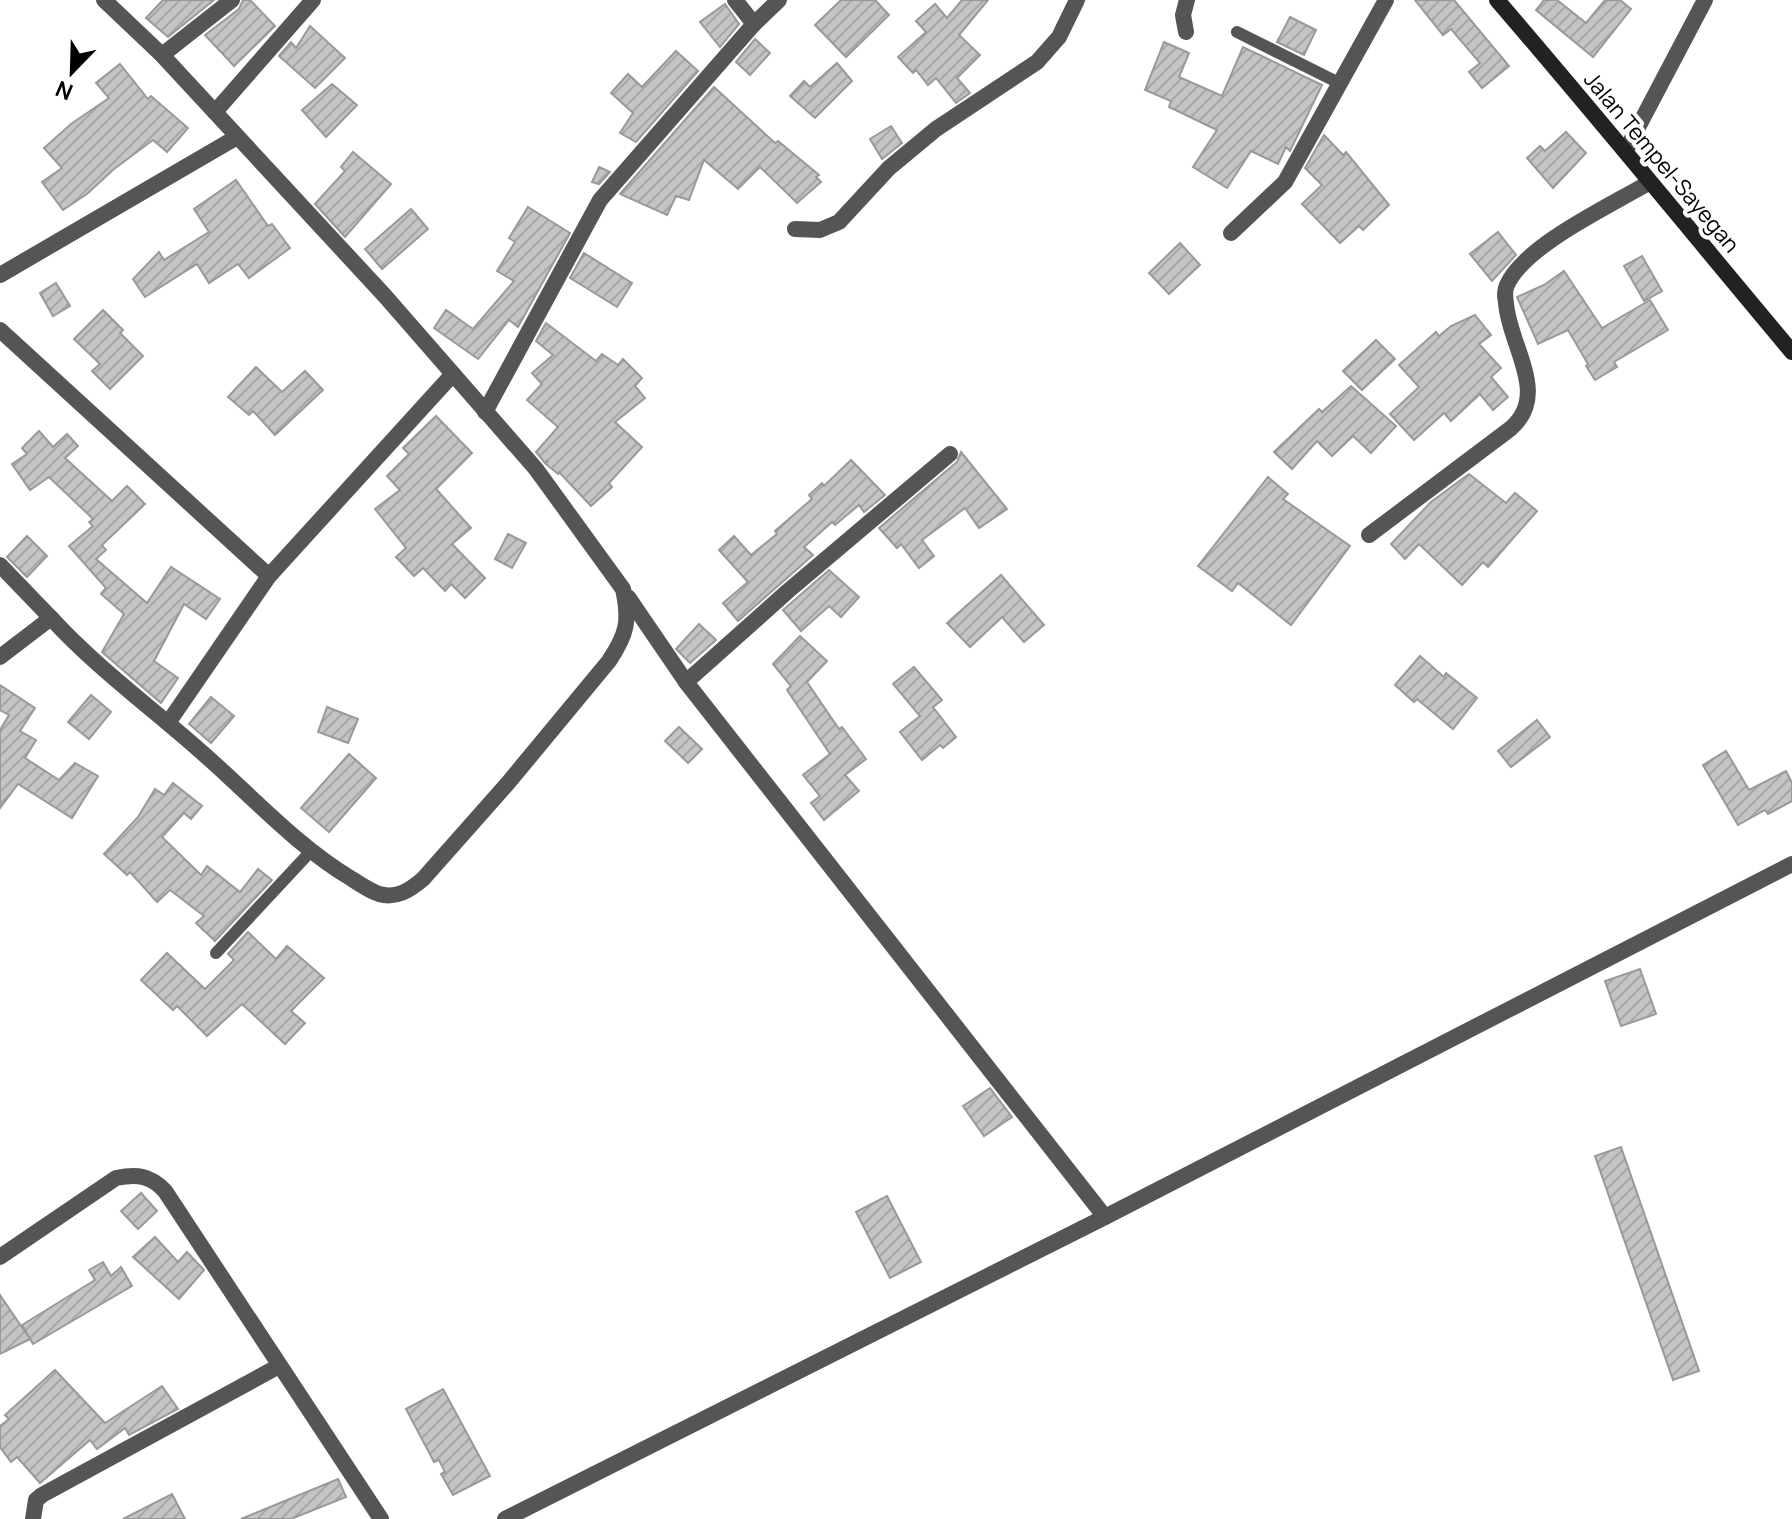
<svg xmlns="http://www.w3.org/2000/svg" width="1792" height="1519" viewBox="0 0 1792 1519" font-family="Manrope,sans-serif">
  <defs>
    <pattern id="building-hatch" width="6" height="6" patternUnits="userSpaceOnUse" patternTransform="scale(2)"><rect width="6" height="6" fill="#c4c4c4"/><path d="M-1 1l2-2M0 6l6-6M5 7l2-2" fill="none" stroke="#a7a7a7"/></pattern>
  </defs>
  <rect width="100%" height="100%" fill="#fff"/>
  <!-- building -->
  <g fill="url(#building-hatch)" stroke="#999" stroke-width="2">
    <path d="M163,0H214L168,37L146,18Z"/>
    <path d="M243,0H250L275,26L234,66L205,35L239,9Z"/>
    <path d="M841,0H875L889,15L846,57L815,25Z"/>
    <path d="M962,0H988L959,35L980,55L957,78L970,93L956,103L936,78L928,85L916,70L913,73L898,57L926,32L916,21L935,4L947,18Z"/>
    <path d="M1415,0H1454L1509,66L1482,88L1469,72L1480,63L1451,29L1443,35Z"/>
    <path d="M1544,0H1557L1586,23L1605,0H1620L1631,9L1593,57L1536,10Z"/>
    <path d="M725,4L739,24L720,47L700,22Z"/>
    <path d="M1290,17L1316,30L1304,55L1277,42Z"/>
    <path d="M310,26L345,58L315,88L279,56L291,42L296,48Z"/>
    <path d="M755,39L770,53L750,75L736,62Z"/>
    <path d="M1164,42L1189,53L1179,77L1222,96L1243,47L1322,85L1290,151L1286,147L1278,164L1251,151L1227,188L1193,167L1217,130L1169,107L1171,101L1145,90Z"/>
    <path d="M676,51L698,71L636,142L620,133L633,113L611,93L628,74L642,87Z"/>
    <path d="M837,63L852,81L815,118L790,96L804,81L810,87Z"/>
    <path d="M120,64L148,99L151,96L188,128L167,152L153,140L114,169L87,194L63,210L42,182L62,168L44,148L71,124L109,98L96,83Z"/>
    <path d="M332,84L357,105L326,137L302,110Z"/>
    <path d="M714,87L775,143L778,141L819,175L816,177L821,182L797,203L760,167L738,189L704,160L689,200L676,196L667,215L620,194Z"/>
    <path d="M891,126L902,143L882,159L870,139Z"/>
    <path d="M1566,132L1586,153L1553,188L1527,158L1540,146L1545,151Z"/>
    <path d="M1324,135L1343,155L1346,152L1389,205L1363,230L1359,226L1340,243L1302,204L1322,185L1305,168Z"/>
    <path d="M353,152L391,184L345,237L315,204L345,171L341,167Z"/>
    <path d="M599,167L610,172L599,184L592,182Z"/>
    <path d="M236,180L268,226L272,224L290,248L249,278L238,264L209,283L197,264L145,297L133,279L159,252L164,260L209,232L194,209Z"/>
    <path d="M528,207L570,233L518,327L509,320L478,359L434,328L446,310L473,329L514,281L497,271L515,242L509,238Z"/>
    <path d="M411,209L428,229L382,269L365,249Z"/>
    <path d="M1498,232L1516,255L1492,281L1470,254Z"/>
    <path d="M1180,243L1200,265L1169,294L1149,273Z"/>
    <path d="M584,253L632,283L617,307L570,278Z"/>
    <path d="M1642,256L1662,291L1644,301L1624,266Z"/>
    <path d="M1564,271L1602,328L1650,300L1668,330L1614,362L1617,367L1595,380L1586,366L1588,364L1568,330L1538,344L1517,297L1544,285Z"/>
    <path d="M56,283L70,306L53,316L40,293Z"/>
    <path d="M103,310L123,330L120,333L143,356L110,389L92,371L100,364L74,339Z"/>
    <path d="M1475,315L1491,335L1479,344L1501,368L1491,377L1508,397L1493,410L1480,394L1451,421L1444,413L1414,440L1390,414L1419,387L1399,365L1436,332L1439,336L1451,326Z"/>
    <path d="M546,323L596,361L602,354L618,365L623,359L642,378L635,386L645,398L615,422L642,447L609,483L612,487L591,506L559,472L558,474L546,464L548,460L545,463L536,452L558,427L527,400L542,384L532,373L553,355L536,341Z"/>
    <path d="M1376,340L1395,359L1362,390L1343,371Z"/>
    <path d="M256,367L282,392L305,371L323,390L275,435L253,411L249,415L228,397Z"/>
    <path d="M1351,386L1396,426L1371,453L1353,436L1332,456L1317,441L1292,469L1274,452L1319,409L1322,412Z"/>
    <path d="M436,416L472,453L436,489L471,528L452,544L485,578L465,598L451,584L445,591L423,568L414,576L396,557L406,548L375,509L400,490L387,476L409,454L403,448Z"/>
    <path d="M39,431L53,447L67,434L78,446L65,458L112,501L127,486L145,504L102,545L106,550L96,559L147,603L171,567L220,599L206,619L184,604L154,661L178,678L161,703L102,652L124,614L101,594L106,588L69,546L93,526L89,522L93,519L49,477L30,490L12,464L27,454L22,448Z"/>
    <path d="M961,452L1007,509L979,528L965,508L922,540L934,556L919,568L901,544L897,548L879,528L957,462Z"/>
    <path d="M851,460L885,495L864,512L859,505L835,525L832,522L804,547L813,555L738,621L723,603L748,582L719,550L734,536L751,555L777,534L775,531L812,499L809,495L822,483L824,486Z"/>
    <path d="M1469,474L1506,503L1515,493L1537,511L1488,567L1483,562L1462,585L1419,544L1405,559L1391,544L1431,502Z"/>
    <path d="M1268,477L1288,494L1283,499L1350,546L1291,625L1238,583L1232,591L1198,566Z"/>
    <path d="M508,534L526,543L512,568L495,559Z"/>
    <path d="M27,536L47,556L27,577L7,557Z"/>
    <path d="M829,570L859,597L841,617L829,606L801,631L783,610Z"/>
    <path d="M1001,575L1044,625L1024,642L1002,617L970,647L947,623Z"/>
    <path d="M699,624L716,640L690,663L676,649Z"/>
    <path d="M800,636L827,661L807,682L839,729L842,727L866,759L845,775L859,791L824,820L811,803L820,796L803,775L830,754L787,690L791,686L773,664Z"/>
    <path d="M1420,656L1444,677L1446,673L1477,698L1453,729L1417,699L1414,702L1395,685Z"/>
    <path d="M914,667L942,700L933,707L956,737L943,748L940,745L922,760L900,732L920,716L893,684Z"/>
    <path d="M0,685L35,708L20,731L36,740L25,758L59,780L75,763L98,776L72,818L18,784L0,808V730L9,715L0,710Z"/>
    <path d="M91,695L111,712L89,739L68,722Z"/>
    <path d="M211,697L234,716L211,743L189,724Z"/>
    <path d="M327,707L358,719L348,743L318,732Z"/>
    <path d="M1537,720L1550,737L1511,767L1498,751Z"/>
    <path d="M679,727L702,749L688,763L665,741Z"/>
    <path d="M1726,751L1749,790L1786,771L1792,783V801L1768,814L1765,810L1738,825L1703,765Z"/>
    <path d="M349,754L376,778L329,832L301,808Z"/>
    <path d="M173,783L202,806L191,819L184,813L162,837L201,875L207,866L240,892L258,869L272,880L215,941L196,923L204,916L170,890L157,902L130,872L127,875L104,854L138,817L155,789L164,795Z"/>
    <path d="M248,932L276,959L287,946L324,978L291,1011L305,1023L285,1044L242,1004L207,1036L177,1006L173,1010L141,980L167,953L205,989L234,960L228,954Z"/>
    <path d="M1640,969L1656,1014L1621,1026L1605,981Z"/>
    <path d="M990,1088L1012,1117L984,1136L963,1106Z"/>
    <path d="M1621,1147L1699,1371L1673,1380L1595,1156Z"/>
    <path d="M141,1193L157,1211L138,1229L121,1211Z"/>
    <path d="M887,1196L921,1262L890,1278L856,1212Z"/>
    <path d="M155,1237L178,1262L187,1252L204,1270L179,1299L133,1257Z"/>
    <path d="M103,1262L111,1276L121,1267L132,1286L33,1344L22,1325L95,1280L89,1270Z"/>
    <path d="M0,1295L30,1339L0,1354Z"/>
    <path d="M55,1370L105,1423L162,1386L178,1409L129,1435L125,1428L97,1449L90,1440L40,1483L17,1457L11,1462L0,1447V1426L9,1419L5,1415Z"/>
    <path d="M443,1389L490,1476L453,1495L441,1474L445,1472L439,1460L434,1462L406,1409Z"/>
    <path d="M338,1479L346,1497L291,1519H241Z"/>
    <path d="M172,1494L185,1519H123Z"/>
  </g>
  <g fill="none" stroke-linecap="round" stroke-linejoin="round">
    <!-- lane -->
    <g stroke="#555" stroke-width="12">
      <path d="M1237,32L1339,83"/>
      <path d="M216,953L312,850"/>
    </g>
    <!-- street -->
    <g stroke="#555" stroke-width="16">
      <path d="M735,0L754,24"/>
      <path d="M1186,32L1183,15L1187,0"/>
      <path d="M162,55L232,0"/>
      <path d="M215,112L313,0"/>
      <path d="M1626,150L1705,0"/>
      <path d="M795,229L820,230L839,222L889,168L936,129L1037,62L1059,37L1077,0"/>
      <path d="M1231,233L1285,182L1386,0"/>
      <path d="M0,275L237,137"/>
      <path d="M0,330L269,576"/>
      <path d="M485,412L600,200L754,24L779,0"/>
      <path d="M1369,535L1510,429C1551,395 1509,346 1506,303C1505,297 1504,291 1507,285C1525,245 1610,206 1650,182"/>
      <path d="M0,565L51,618"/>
      <path d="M628,597L686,682L1105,1217"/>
      <path d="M0,657L51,618C96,667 148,705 198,749C248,792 295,845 352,879C361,885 370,891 379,894C397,899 410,890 423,879L508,783L609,661C627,634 630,621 623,589L536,469L385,296L162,55L104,0"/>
      <path d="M686,682L788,591L950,454"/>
      <path d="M168,723L269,576L453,374"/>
      <path d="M0,1257L116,1178C137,1174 150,1175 165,1191L381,1519"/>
      <path d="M33,1519L36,1500L42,1495L279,1366"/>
      <path d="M505,1519L1105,1217L1792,864"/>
    </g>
    <!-- secondary -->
    <path stroke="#222" stroke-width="16" d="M1497,0C1597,116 1694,235 1792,352"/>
  </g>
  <g text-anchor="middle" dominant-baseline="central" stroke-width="8" stroke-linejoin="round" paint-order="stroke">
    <!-- street labels -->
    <g font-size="22" fill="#000" stroke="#fff">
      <text transform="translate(1662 162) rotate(50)">Jalan Tempel-Sayegan</text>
    </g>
  </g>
  <!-- north arrow -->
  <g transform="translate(72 72) rotate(203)" stroke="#ffffff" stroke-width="6" paint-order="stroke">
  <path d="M0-6L14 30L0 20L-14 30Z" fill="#000000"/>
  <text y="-12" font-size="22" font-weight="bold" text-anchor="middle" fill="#000000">N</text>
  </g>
</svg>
